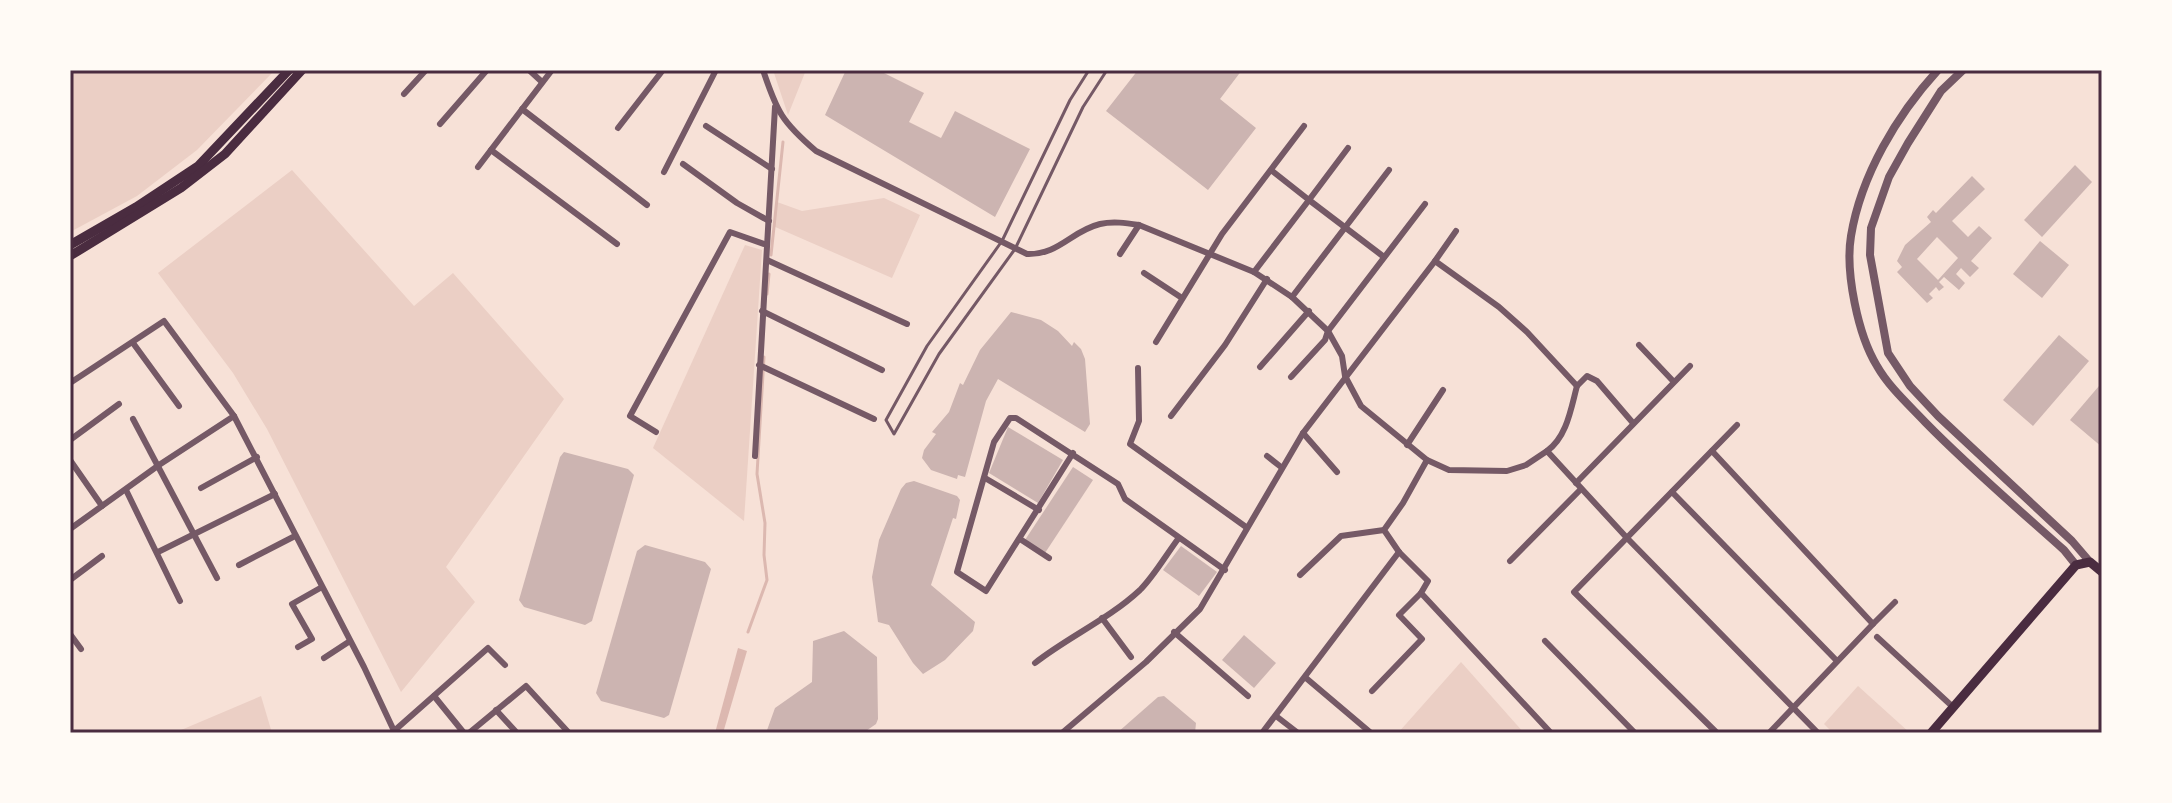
<svg xmlns="http://www.w3.org/2000/svg" width="2172" height="803" viewBox="0 0 2172 803" font-family="'PT Serif',serif">
  <rect width="100%" height="100%" fill="#f7e1d7"/>
  <!-- green -->
  <g fill="#ebcfc5">
    <path d="M70,70H275L197,150L137,196L72,231Z"/>
    <path d="M773,70H806L788,115Z"/>
    <path d="M292,170L414,306L453,273L564,399L446,567L475,602L401,692L267,429L233,373L158,273Z"/>
    <path d="M884,198L920,215L892,278L773,226L777,202L802,211Z"/>
    <path d="M745,245L762,250L744,521L653,448Z"/>
    <path d="M1461,662L1524,733H1398Z"/>
    <path d="M1858,686L1910,733H1833L1824,724Z"/>
    <path d="M261,696L272,733H174Z"/>
  </g>
  <!-- water -->
  <path fill="#dcb8b0" d="M738,648L747,651L723,733H715Z"/>
  <g fill="none" stroke-linecap="round" stroke-linejoin="round">
    <!-- stream -->
    <g stroke="#dcb8b0" stroke-width="3">
      <path d="M771,255L783,142"/>
      <path d="M767,294L769,274"/>
      <path d="M748,632L767,580L764,555L765,523L757,474L764,357"/>
    </g>
  </g>
  <!-- building -->
  <g fill="#ccb4b1" fill-rule="evenodd">
    <path d="M846,70H878L924,93L909,122L941,138L955,111L1030,149L995,217L825,115Z"/>
    <path d="M1138,70H1242L1220,99L1256,128L1208,190L1106,111Z"/>
    <path d="M2075,165L2092,182L2042,237L2024,220Z"/>
    <path d="M1972,176L1985,189L1952,221L1968,237L1979,226L1992,238L1971,261L1979,268L1970,277L1961,268L1956,274L1965,283L1959,290L1944,277L1939,282L1944,287L1939,291L1936,287L1929,294L1933,298L1927,303L1897,272L1902,267L1897,261L1905,245L1931,222L1927,217L1933,210L1936,213ZM1937,237L1958,258L1938,280L1917,259Z"/>
    <path d="M2040,241L2069,265L2042,298L2013,274Z"/>
    <path d="M1011,312L1041,320L1058,331L1072,346L1074,342L1081,349L1085,359L1090,424L1085,432L998,379L986,401L965,477L958,475L957,479L931,470L922,458L924,450L936,434L932,432L949,412L960,383L963,385L980,350Z"/>
    <path d="M2059,335L2089,361L2033,426L2003,400Z"/>
    <path d="M2099,386L2102,388V447L2070,420Z"/>
    <path d="M1008,427L1063,460L1038,503L989,473Z"/>
    <path d="M564,452L628,469L634,475L592,621L585,625L524,607L519,600L560,457Z"/>
    <path d="M1073,467L1093,480L1045,553L1025,540Z"/>
    <path d="M914,481L957,496L960,500L956,519L953,518L931,585L975,622L973,631L945,660L923,674L913,663L889,625L878,622L872,577L879,540L901,489L906,483Z"/>
    <path d="M645,545L705,562L711,569L669,715L664,718L601,701L596,693L637,551Z"/>
    <path d="M1181,546L1217,572L1199,596L1163,570Z"/>
    <path d="M844,631L877,657L878,719L876,724L863,733H766L775,708L812,682L813,641Z"/>
    <path d="M1244,635L1276,663L1254,688L1222,660Z"/>
    <path d="M1164,696L1196,723L1195,733H1117L1158,697Z"/>
  </g>
  <g fill="none" stroke-linecap="round" stroke-linejoin="round">
    <!-- service -->
    <path stroke="#755966" stroke-width="3" d="M1089,70L1070,100L1002,241L927,346L886,420L894,434L939,354L1015,249L1083,107L1107,70"/>
    <!-- minor -->
    <g stroke="#755966" stroke-width="6">
      <path d="M529,70L542,82"/>
      <path d="M763,70C777,112 782,122 816,151L1027,254C1059,255 1071,231 1100,224C1113,221 1126,223 1139,225L1254,272L1292,297L1328,331L1342,356L1345,376L1361,406L1427,460L1449,470L1507,471L1526,465L1547,451L1627,538L1818,733"/>
      <path d="M404,94L426,70"/>
      <path d="M522,109L647,205"/>
      <path d="M440,124L487,70"/>
      <path d="M706,126L772,169"/>
      <path d="M618,128L663,70"/>
      <path d="M491,150L617,244"/>
      <path d="M683,164L737,203L769,221"/>
      <path d="M478,167L552,70"/>
      <path d="M1271,170L1309,200L1348,148"/>
      <path d="M664,172L716,70"/>
      <path d="M1120,254L1139,225"/>
      <path d="M767,260L907,324"/>
      <path d="M1435,261L1456,231"/>
      <path d="M1254,272L1309,200L1384,257"/>
      <path d="M1144,273L1182,298"/>
      <path d="M1292,297L1389,170"/>
      <path d="M762,311L882,370"/>
      <path d="M1156,342L1222,234L1304,126"/>
      <path d="M133,343L179,406"/>
      <path d="M1639,345L1673,381"/>
      <path d="M759,365L874,419"/>
      <path d="M1260,367L1309,311"/>
      <path d="M1138,368L1139,421L1130,444L1246,527"/>
      <path d="M1291,377L1325,340L1328,331L1425,204"/>
      <path d="M70,383L164,321L234,416L364,667L395,733"/>
      <path d="M1171,416L1225,345L1267,279"/>
      <path d="M133,419L217,578"/>
      <path d="M656,432L630,416L730,232L767,245"/>
      <path d="M1303,433L1337,472"/>
      <path d="M70,440L119,404"/>
      <path d="M1407,445L1443,390"/>
      <path d="M1547,451C1567,437 1571,408 1577,386"/>
      <path d="M1712,451L1873,624L1769,733"/>
      <path d="M1073,453L986,591L957,572L994,442L1010,418H1016L1118,484L1125,499L1225,570"/>
      <path d="M755,456L775,107"/>
      <path d="M1267,456L1281,467"/>
      <path d="M70,460L102,506"/>
      <path d="M1427,460L1403,503L1384,530L1399,552L1428,581L1421,593L1551,733"/>
      <path d="M985,478L1039,510"/>
      <path d="M1576,483L1690,366"/>
      <path d="M201,488L257,457"/>
      <path d="M126,490L180,601"/>
      <path d="M1672,492L1837,661"/>
      <path d="M70,529L159,465L234,416"/>
      <path d="M1020,539L1049,558"/>
      <path d="M158,552L275,494"/>
      <path d="M1510,561L1581,489"/>
      <path d="M239,565L295,536"/>
      <path d="M1300,575L1341,536L1384,530"/>
      <path d="M70,580L102,556"/>
      <path d="M1102,618L1131,657"/>
      <path d="M1873,624L1895,602"/>
      <path d="M1174,632L1248,696"/>
      <path d="M70,634L81,649"/>
      <path d="M1877,637L1953,707"/>
      <path d="M1545,641L1635,733"/>
      <path d="M298,647L312,639L292,604L322,587"/>
      <path d="M324,658L350,641"/>
      <path d="M1035,663C1068,637 1109,619 1140,590C1154,576 1166,555 1178,539"/>
      <path d="M1306,678L1371,733"/>
      <path d="M1372,691L1422,639L1399,615L1421,593"/>
      <path d="M434,696L464,733"/>
      <path d="M496,710L517,733"/>
      <path d="M1276,716L1298,733"/>
      <path d="M394,731L488,648L505,665"/>
      <path d="M469,733L526,686L569,733"/>
      <path d="M1062,733L1146,662L1200,609L1303,433L1435,261L1499,307L1527,332L1577,386L1587,376L1597,381L1633,423"/>
      <path d="M1262,733L1399,552"/>
      <path d="M1717,733L1574,592L1737,425"/>
    </g>
    <!-- tertiary -->
    <g stroke="#755966" stroke-width="8">
      <path d="M1938,70C1897,115 1861,175 1851,236C1845,272 1858,335 1877,366C1889,387 1908,404 1925,422C1969,467 2017,508 2064,550L2076,565"/>
      <path d="M1963,70L1941,91L1908,143L1889,177L1871,228L1870,255L1888,353L1910,386L1938,416L2072,541L2090,562"/>
    </g>
    <!-- secondary -->
    <g stroke="#4a2c40" stroke-width="9">
      <path d="M70,245L136,207L198,166L289,70"/>
      <path d="M70,256L181,188L225,154L302,70"/>
      <path d="M1931,733L2076,565L2090,562L2102,572"/>
    </g>
  </g>
  <!-- border -->
  <rect width="2172" height="803" fill="none" stroke="#fffaf5" stroke-width="144"/>
  <rect x="72" y="72" width="2028" height="659" fill="none" stroke="#4a2c40" stroke-width="3"/>
</svg>
